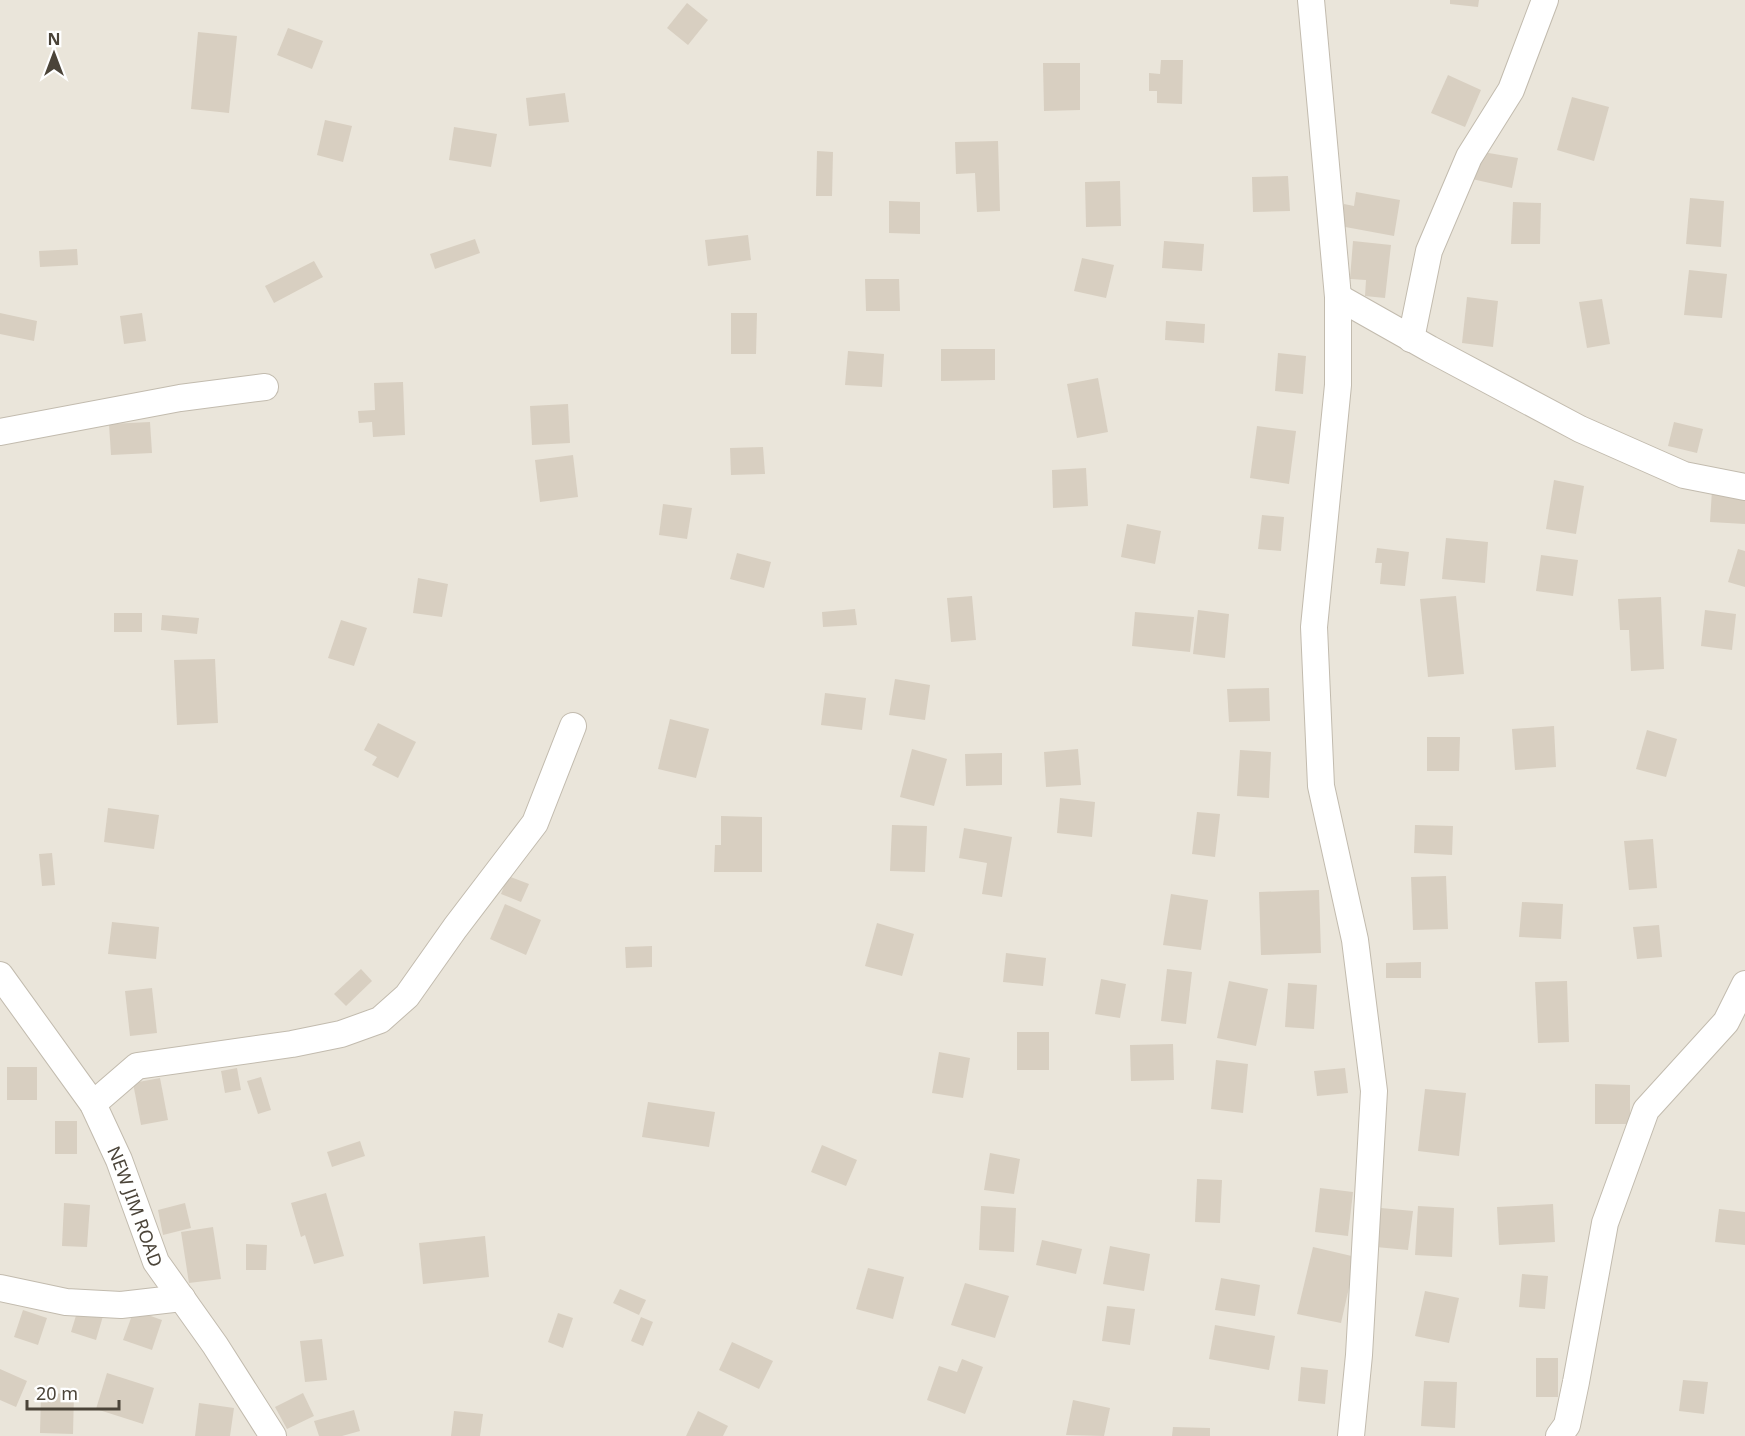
<svg xmlns="http://www.w3.org/2000/svg" width="1745" height="1436" viewBox="0 0 1745 1436" font-family="'Noto Sans',sans-serif">
  <rect width="100%" height="100%" fill="#f6f3ec"/>
  <!-- residential -->
  <rect fill="#eae5da" x="0" y="0" width="1745" height="1436"/>
  <!-- building -->
  <g fill="#d8cfc1">
    <path d="M1450,0H1479L1478,7L1450,4Z"/>
    <path d="M687,3L708,20L688,45L667,28Z"/>
    <path d="M288,28L323,41L312,69L277,55Z"/>
    <path d="M198,32L237,36L229,113L191,109Z"/>
    <path d="M1161,60H1183L1182,104L1157,103V91H1149V73L1160,74Z"/>
    <path d="M1043,63H1080V110L1044,111Z"/>
    <path d="M1448,75L1481,90L1465,127L1431,113Z"/>
    <path d="M565,93L569,122L529,126L526,98Z"/>
    <path d="M1572,97L1609,107L1594,161L1557,150Z"/>
    <path d="M325,120L352,126L343,162L317,155Z"/>
    <path d="M454,127L497,134L491,167L449,160Z"/>
    <path d="M998,141L1000,211L977,212L975,173L956,174L955,142Z"/>
    <path d="M817,151L833,152L832,196H816Z"/>
    <path d="M1477,151L1518,158L1512,188L1472,179Z"/>
    <path d="M1288,176L1290,211L1253,212L1252,177Z"/>
    <path d="M1120,181L1121,226L1086,227L1085,182Z"/>
    <path d="M1356,192L1400,200L1394,236L1340,226L1344,204L1354,206Z"/>
    <path d="M1690,198L1724,201L1721,247L1686,244Z"/>
    <path d="M889,201L920,202V234L889,233Z"/>
    <path d="M1513,202L1541,203L1540,244H1511Z"/>
    <path d="M748,235L751,260L708,266L705,240Z"/>
    <path d="M475,239L480,253L435,269L430,254Z"/>
    <path d="M1164,241L1204,244L1202,271L1162,268Z"/>
    <path d="M1353,241L1391,245L1385,298L1365,296L1366,280L1350,279Z"/>
    <path d="M77,249L78,265L40,267L39,251Z"/>
    <path d="M1082,258L1114,265L1106,298L1074,291Z"/>
    <path d="M314,261L323,277L274,303L265,286Z"/>
    <path d="M1689,270L1727,274L1722,318L1684,315Z"/>
    <path d="M865,279H899L900,311H866Z"/>
    <path d="M1467,297L1498,301L1493,347L1462,343Z"/>
    <path d="M1602,299L1610,344L1587,348L1579,302Z"/>
    <path d="M0,313L37,321L34,341L0,334Z"/>
    <path d="M142,313L146,341L124,344L120,316Z"/>
    <path d="M731,313H757L756,354H731Z"/>
    <path d="M1166,321L1205,324L1204,343L1165,340Z"/>
    <path d="M941,349H995V380L941,381Z"/>
    <path d="M848,351L884,354L882,387L845,385Z"/>
    <path d="M1278,353L1306,356L1303,394L1275,391Z"/>
    <path d="M1098,378L1108,432L1077,438L1067,384Z"/>
    <path d="M403,382L405,435L373,437L372,422L359,423L358,411L375,410L374,383Z"/>
    <path d="M568,404L570,443L532,445L530,406Z"/>
    <path d="M150,422L152,453L111,455L109,424Z"/>
    <path d="M1674,422L1703,429L1697,453L1668,446Z"/>
    <path d="M1257,426L1296,431L1289,484L1250,478Z"/>
    <path d="M763,447L765,474L731,475L730,448Z"/>
    <path d="M573,455L578,497L540,502L535,460Z"/>
    <path d="M1086,468L1088,506L1053,508L1052,470Z"/>
    <path d="M1554,480L1584,486L1576,534L1546,529Z"/>
    <path d="M1712,490L1745,492V524L1710,522Z"/>
    <path d="M663,504L692,508L687,539L659,535Z"/>
    <path d="M1262,515L1284,517L1281,551L1258,549Z"/>
    <path d="M1127,524L1161,531L1155,564L1121,557Z"/>
    <path d="M1446,538L1488,542L1485,583L1442,579Z"/>
    <path d="M1377,548L1409,552L1405,586L1380,584L1382,563H1375Z"/>
    <path d="M1738,549L1745,551V587L1728,582Z"/>
    <path d="M737,553L771,562L764,588L730,579Z"/>
    <path d="M1541,555L1578,560L1573,596L1536,591Z"/>
    <path d="M418,578L448,584L442,617L413,613Z"/>
    <path d="M972,596L976,640L951,642L947,598Z"/>
    <path d="M1456,596L1464,674L1428,677L1420,599Z"/>
    <path d="M1661,597L1664,669L1631,671L1629,630H1620L1618,599Z"/>
    <path d="M855,609L857,625L823,627L822,612Z"/>
    <path d="M1198,610L1229,614L1225,658L1193,654Z"/>
    <path d="M1705,610L1736,614L1732,650L1701,646Z"/>
    <path d="M1135,612L1194,617L1190,652L1132,646Z"/>
    <rect x="114" y="613" width="28" height="19"/>
    <path d="M162,615L199,618L197,634L161,630Z"/>
    <path d="M341,620L367,628L354,666L328,658Z"/>
    <path d="M215,659L218,723L177,725L174,660Z"/>
    <path d="M895,679L930,685L925,720L889,715Z"/>
    <path d="M1269,688L1270,721L1229,722L1227,689Z"/>
    <path d="M825,693L866,698L862,730L821,725Z"/>
    <path d="M670,719L709,729L696,778L658,769Z"/>
    <path d="M378,723L416,742L398,778L372,765L377,757L364,750Z"/>
    <path d="M1554,726L1556,767L1515,770L1512,729Z"/>
    <path d="M1647,730L1677,739L1666,777L1636,769Z"/>
    <path d="M1427,737H1460L1459,771H1427Z"/>
    <path d="M912,749L947,759L934,806L900,797Z"/>
    <path d="M1078,749L1081,785L1046,787L1044,752Z"/>
    <path d="M1240,750L1271,752L1269,798L1237,796Z"/>
    <path d="M1002,753V785L966,786L965,754Z"/>
    <path d="M1060,798L1095,802L1092,837L1057,833Z"/>
    <path d="M108,808L159,815L154,849L104,842Z"/>
    <path d="M1197,812L1220,814L1215,857L1192,854Z"/>
    <path d="M721,816L762,817V872H714L715,845H721Z"/>
    <path d="M892,825L927,826L925,872L890,871Z"/>
    <path d="M1415,825L1453,826L1452,855L1414,853Z"/>
    <path d="M964,828L1012,837L1002,897L982,894L987,863L959,858Z"/>
    <path d="M1653,839L1657,888L1629,890L1624,841Z"/>
    <path d="M52,853L55,885L42,886L39,854Z"/>
    <path d="M508,876L529,884L521,902L501,894Z"/>
    <path d="M1446,876L1448,929L1413,930L1411,877Z"/>
    <path d="M1319,890L1321,953L1261,955L1259,892Z"/>
    <path d="M1171,894L1208,900L1201,950L1163,945Z"/>
    <path d="M1522,902L1563,904L1561,939L1519,937Z"/>
    <path d="M505,904L541,920L526,955L490,939Z"/>
    <path d="M112,922L159,927L156,959L108,954Z"/>
    <path d="M877,923L914,934L902,976L865,966Z"/>
    <path d="M1659,925L1662,957L1637,959L1633,927Z"/>
    <path d="M652,946V967L626,968L625,947Z"/>
    <path d="M1006,953L1046,958L1043,986L1003,982Z"/>
    <path d="M1421,962V978H1386V963Z"/>
    <path d="M361,969L372,981L346,1006L334,994Z"/>
    <path d="M1167,969L1192,972L1186,1024L1161,1021Z"/>
    <path d="M1101,979L1126,984L1120,1018L1095,1014Z"/>
    <path d="M1229,981L1268,989L1256,1046L1217,1038Z"/>
    <path d="M1567,981L1569,1042L1538,1043L1535,982Z"/>
    <path d="M1288,983L1317,985L1314,1029L1285,1027Z"/>
    <path d="M152,988L157,1033L130,1036L125,991Z"/>
    <rect x="1017" y="1032" width="32" height="38"/>
    <path d="M1173,1044L1174,1080L1131,1081L1130,1045Z"/>
    <path d="M939,1052L970,1058L963,1098L932,1093Z"/>
    <path d="M1216,1060L1248,1064L1243,1113L1211,1109Z"/>
    <rect x="7" y="1067" width="30" height="33"/>
    <path d="M237,1068L241,1090L225,1093L221,1071Z"/>
    <path d="M1345,1068L1348,1093L1317,1096L1314,1071Z"/>
    <path d="M261,1077L271,1110L258,1114L247,1081Z"/>
    <path d="M160,1078L168,1120L141,1125L133,1083Z"/>
    <path d="M1595,1084L1630,1085V1124H1595Z"/>
    <path d="M1425,1089L1466,1093L1459,1156L1418,1151Z"/>
    <path d="M648,1102L715,1112L709,1147L642,1137Z"/>
    <rect x="55" y="1121" width="22" height="33"/>
    <path d="M360,1141L365,1156L332,1167L327,1152Z"/>
    <path d="M822,1145L857,1160L846,1186L811,1172Z"/>
    <path d="M990,1153L1020,1159L1014,1194L984,1190Z"/>
    <path d="M1197,1179L1222,1180L1220,1223L1195,1222Z"/>
    <path d="M1320,1188L1353,1192L1348,1236L1315,1232Z"/>
    <path d="M326,1193L344,1256L314,1264L305,1235L301,1237L291,1203Z"/>
    <path d="M64,1203L90,1205L87,1247L62,1246Z"/>
    <path d="M185,1203L191,1228L163,1235L158,1210Z"/>
    <path d="M1553,1204L1555,1242L1499,1245L1497,1207Z"/>
    <path d="M981,1206L1016,1208L1014,1252L979,1250Z"/>
    <path d="M1418,1206L1454,1208L1452,1257L1415,1255Z"/>
    <path d="M1381,1208L1413,1211L1408,1250L1376,1247Z"/>
    <path d="M1719,1209L1745,1212V1245L1715,1242Z"/>
    <path d="M213,1227L221,1279L189,1283L181,1232Z"/>
    <path d="M485,1236L489,1277L423,1284L419,1243Z"/>
    <path d="M1042,1240L1082,1249L1076,1274L1036,1265Z"/>
    <path d="M246,1244L267,1245L266,1270H246Z"/>
    <path d="M1110,1246L1150,1254L1144,1291L1103,1284Z"/>
    <path d="M1313,1247L1356,1257L1341,1323L1297,1314Z"/>
    <path d="M868,1268L904,1277L893,1319L856,1309Z"/>
    <path d="M1522,1274L1548,1276L1545,1309L1519,1307Z"/>
    <path d="M1221,1278L1260,1285L1255,1316L1215,1310Z"/>
    <path d="M965,1283L1009,1296L995,1338L951,1325Z"/>
    <path d="M620,1289L646,1300L639,1315L613,1303Z"/>
    <path d="M1425,1291L1459,1298L1449,1343L1415,1336Z"/>
    <path d="M1107,1306L1135,1309L1130,1345L1102,1341Z"/>
    <path d="M78,1309L103,1316L96,1340L71,1332Z"/>
    <path d="M23,1310L47,1318L38,1345L14,1337Z"/>
    <path d="M134,1310L162,1320L152,1350L123,1340Z"/>
    <path d="M558,1313L573,1318L563,1348L548,1342Z"/>
    <path d="M641,1317L653,1322L643,1346L631,1341Z"/>
    <path d="M1215,1325L1275,1336L1269,1370L1209,1359Z"/>
    <path d="M322,1339L327,1380L305,1382L300,1341Z"/>
    <path d="M732,1342L773,1361L759,1389L719,1370Z"/>
    <rect x="1536" y="1358" width="22" height="39"/>
    <path d="M962,1359L983,1367L965,1414L927,1400L939,1366L957,1372Z"/>
    <path d="M1301,1367L1328,1370L1325,1404L1298,1401Z"/>
    <path d="M0,1369L27,1381L16,1407L0,1400Z"/>
    <path d="M107,1373L154,1388L143,1424L96,1409Z"/>
    <path d="M1683,1380L1708,1382L1704,1414L1679,1411Z"/>
    <path d="M1424,1381L1457,1382L1455,1428L1421,1426Z"/>
    <path d="M41,1393L74,1394L73,1434L40,1433Z"/>
    <path d="M303,1393L314,1416L287,1429L275,1407Z"/>
    <path d="M1073,1400L1110,1408L1104,1436L1066,1435Z"/>
    <path d="M199,1403L234,1408L230,1436H195Z"/>
    <path d="M354,1410L360,1431L342,1436H319L314,1421Z"/>
    <path d="M454,1411L483,1414L480,1436H451Z"/>
    <path d="M698,1411L728,1426L723,1436H686Z"/>
    <path d="M1173,1427L1210,1428V1436H1172Z"/>
  </g>
  <g fill="none" stroke-linecap="round" stroke-linejoin="round">
    <!-- street casing -->
    <g stroke="#c2bbae" stroke-width="28">
      <g id="street">
        <path d="M1311,0L1338,297V385L1314,627L1321,786L1355,940L1374,1091L1359,1355L1351,1436"/>
        <path d="M1338,297L1430,349L1580,429L1684,475L1745,487"/>
        <path d="M1411,339L1429,251L1469,157L1511,90L1545,0"/>
        <path d="M0,432L180,398L265,387"/>
        <path id="s1" d="M0,975L93,1104L119,1160L156,1262L215,1345L273,1436"/>
        <path d="M93,1104L137,1066L292,1044L341,1034L380,1020L407,996L455,928L535,823L573,726"/>
        <path d="M0,1288L66,1302L121,1305L182,1298"/>
        <path d="M1559,1436L1567,1425L1576,1382L1605,1223L1646,1110L1726,1022L1745,984"/>
      </g>
    </g>
    <!-- street -->
    <use href="#street" stroke="#fff" stroke-width="26"/>
  </g>
  <g text-anchor="middle" dominant-baseline="central" stroke-width="4.5" stroke-linejoin="round" paint-order="stroke">
    <!-- street labels -->
    <g font-size="18" fill="#4b4439" stroke="#fff">
      <text stroke="none"><textPath href="#s1" startOffset="270">NEW JIM ROAD</textPath></text>
    </g>
  </g>
  <!-- north arrow -->
  <g transform="translate(54 54)" stroke="#ffffff" stroke-width="4.5" paint-order="stroke">
  <path d="M0-4.5L10 22L0 15L-10 22Z" fill="#4b4439"/>
  <text y="-9" font-size="16" font-weight="bold" text-anchor="middle" fill="#4b4439">N</text>
  </g>
  <!-- scale -->
  <path d="M27 1400v9h92v-9" fill="none" stroke="#4b4439" stroke-width="3"/>
  <text x="36" y="1400" font-size="18" fill="#4b4439" stroke="#ffffff" stroke-width="4.5" paint-order="stroke">20 m</text>
</svg>
